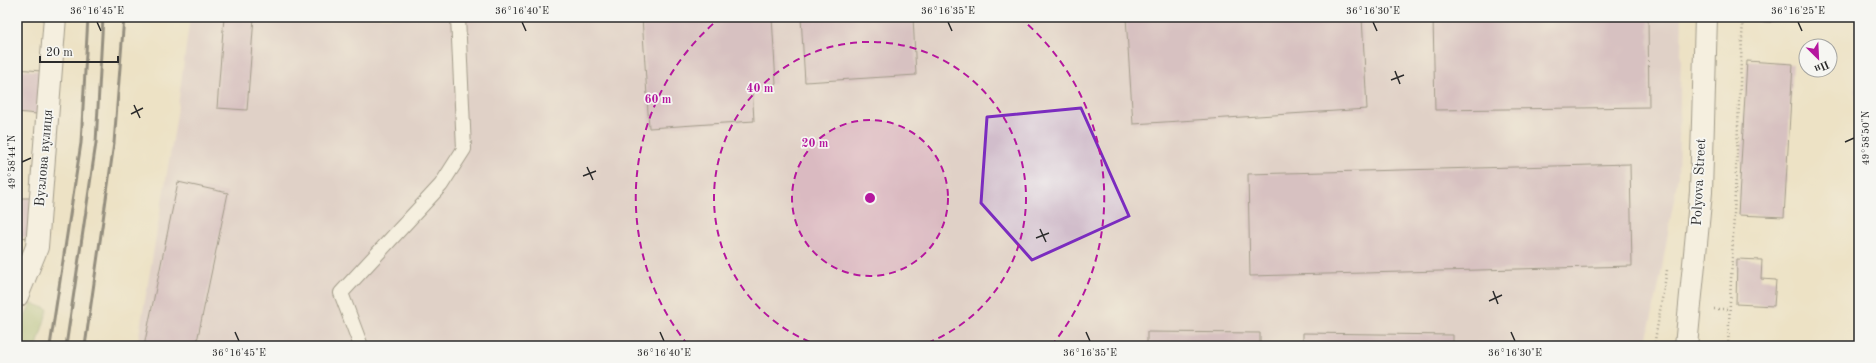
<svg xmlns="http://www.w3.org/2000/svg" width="1876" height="363" viewBox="0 0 1876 363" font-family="'Old Standard TT',serif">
  <rect width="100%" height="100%" fill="#f6f6f2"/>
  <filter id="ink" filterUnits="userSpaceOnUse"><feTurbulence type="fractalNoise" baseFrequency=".025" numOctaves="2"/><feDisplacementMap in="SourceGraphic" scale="8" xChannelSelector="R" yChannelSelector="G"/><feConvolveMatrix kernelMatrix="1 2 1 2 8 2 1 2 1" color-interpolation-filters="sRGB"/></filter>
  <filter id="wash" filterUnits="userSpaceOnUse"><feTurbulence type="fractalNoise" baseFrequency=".012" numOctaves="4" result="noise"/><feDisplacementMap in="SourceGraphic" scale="16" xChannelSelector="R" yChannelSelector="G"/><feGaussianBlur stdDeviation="0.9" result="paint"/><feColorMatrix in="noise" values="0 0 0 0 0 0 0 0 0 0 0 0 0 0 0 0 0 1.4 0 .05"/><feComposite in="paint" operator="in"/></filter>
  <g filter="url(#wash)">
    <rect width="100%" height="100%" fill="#ede2c5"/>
    <!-- industrial -->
    <g fill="#d1bdcb">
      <path d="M190,17H1682L1678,176L1659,285L1645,346H137L175,127Z"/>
      <path d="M1855,17H1859V343H1857Z"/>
    </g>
    <!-- forest -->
    <path fill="#96b467" stroke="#607049" d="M31,303L48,309L37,346H17V335Z"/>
    <g id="blocks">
      <!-- building -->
      <g fill="#bd9abc">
        <path d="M224,17H254L247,110L217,108Z"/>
        <path d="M642,17H772L776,84L752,86L754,121L649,128Z"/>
        <path d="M801,17H913L916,75L805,82Z"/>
        <path d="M1126,17H1362L1367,109L1133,124Z"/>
        <path d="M1433,17H1648L1649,107L1435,110Z"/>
        <path d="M1750,17H1771V22L1749,21Z"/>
        <path d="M1747,61L1793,64L1784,217L1738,215Z"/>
        <path d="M17,69L41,71L37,114L17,112Z"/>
        <path d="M1630,164L1632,266L1250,276L1248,174Z"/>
        <path d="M178,182L228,193L196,346H144Z"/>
        <path d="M17,198H31L30,238L17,237Z"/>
        <path d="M1737,259L1762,260L1761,279L1776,280L1774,306L1736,304Z"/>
        <path d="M1147,332L1260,333V346H1147Z"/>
        <path d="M1303,333L1453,335V346H1303Z"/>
      </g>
    </g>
  </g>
  <g filter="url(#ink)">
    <use href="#blocks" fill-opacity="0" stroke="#484642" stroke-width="1"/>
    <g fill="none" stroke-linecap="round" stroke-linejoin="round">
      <!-- service casing -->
      <g stroke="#484642" stroke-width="16">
        <path id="service" d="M361,346L341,293L441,185L464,149L458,17"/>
      </g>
      <!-- minor casing -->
      <g stroke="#484642" stroke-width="24">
        <path id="minor" d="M17,296L37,247L55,17"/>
      </g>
      <!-- secondary casing -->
      <g stroke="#484642" stroke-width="24">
        <path id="secondary" d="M1686,346L1701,192L1706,17"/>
      </g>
      <!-- path -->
      <g stroke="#484642" stroke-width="2.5" stroke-dasharray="1 3" stroke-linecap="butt">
        <path d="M1714,309H1730"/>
        <path d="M1654,346L1667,270"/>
        <path d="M1728,346L1743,17"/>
      </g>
      <!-- service -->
      <use href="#service" stroke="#fff" stroke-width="14"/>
      <!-- minor -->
      <use href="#minor" stroke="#fff" stroke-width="22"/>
      <!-- secondary -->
      <use href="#secondary" stroke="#fff" stroke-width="22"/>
      <!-- rail -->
      <g stroke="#2b2b2b" stroke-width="3">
        <path d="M50,346L81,143L88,17"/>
        <path d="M66,346L96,143L103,17"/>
        <path d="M85,346L114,143L124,17"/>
      </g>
    </g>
  </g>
  <!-- marked area -->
  <path d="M0 0H1876V363H0ZM1081,108L1129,216L1032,260L981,203L987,117Z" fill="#ede2c5" fill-opacity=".55" fill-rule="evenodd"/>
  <path fill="none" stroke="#7b2cbf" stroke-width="3" stroke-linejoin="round" d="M1081,108L1129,216L1032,260L981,203L987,117Z"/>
  <!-- ticks -->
  <path fill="none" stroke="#2b2b2b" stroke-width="1.5" d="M97,22L101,31M522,22L526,31M948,22L952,31M1373,22L1377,31M1798,22L1802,31M1395,71L1400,84M1391,80L1404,75M134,105L140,118M131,114L143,108M1845,142L1854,138M22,162L31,158M587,167L593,180M583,176L596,171M1040,229L1046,242M1036,238L1049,233M1493,291L1498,304M1489,301L1502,295M235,332L239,341M660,332L664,341M1086,332L1090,341M1511,332L1515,341"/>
  <!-- distance rings -->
  <circle cx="870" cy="198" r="78" fill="#b5179e" fill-opacity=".12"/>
  <g fill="none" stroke="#b5179e" stroke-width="2" stroke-dasharray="7 5">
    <circle cx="870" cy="198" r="78"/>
    <path d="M821 346A156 156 0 1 1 919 346"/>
    <path d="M688 345A234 234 0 0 1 721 17M1019 17A234 234 0 0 1 1052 345"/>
  </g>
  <g text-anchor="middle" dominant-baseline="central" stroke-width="3.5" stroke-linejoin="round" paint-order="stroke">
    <!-- street labels -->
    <g font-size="14" fill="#2b2b2b" stroke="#f6f6f2">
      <text transform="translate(44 158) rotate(-85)">Вузлова вулиця</text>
      <text transform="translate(1699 182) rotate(-87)">Polyova Street</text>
    </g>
  </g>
  <circle cx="870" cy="198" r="6" fill="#b5179e" stroke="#f6f6f2" stroke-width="2"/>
  <g font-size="12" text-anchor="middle" font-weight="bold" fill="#b5179e" stroke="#f6f6f2" stroke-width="3.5" stroke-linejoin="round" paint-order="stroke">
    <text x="760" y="92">40 m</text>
    <text x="658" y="103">60 m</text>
    <text x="815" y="147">20 m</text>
  </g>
  <!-- margin -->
  <rect width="1876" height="363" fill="none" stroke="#f6f6f2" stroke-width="44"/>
  <!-- north arrow -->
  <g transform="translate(1818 58) rotate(156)"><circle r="19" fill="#f6f6f2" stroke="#a5a5a2"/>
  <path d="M0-3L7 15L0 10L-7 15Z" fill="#b5179e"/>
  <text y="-6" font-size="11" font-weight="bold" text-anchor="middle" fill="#2b2b2b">Пн</text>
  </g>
  <!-- scale -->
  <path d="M40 56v6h78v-6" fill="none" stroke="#2b2b2b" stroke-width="2"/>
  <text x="46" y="56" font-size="12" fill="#2b2b2b" stroke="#f6f6f2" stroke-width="3" paint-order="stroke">20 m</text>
  <rect x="22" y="22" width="1832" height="319" fill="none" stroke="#2b2b2b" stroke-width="1.5"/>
  <g font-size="10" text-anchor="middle" fill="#2b2b2b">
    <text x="97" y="14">36°16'45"E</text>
    <text x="522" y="14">36°16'40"E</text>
    <text x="948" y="14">36°16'35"E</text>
    <text x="1373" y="14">36°16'30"E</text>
    <text x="1798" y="14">36°16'25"E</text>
    <text transform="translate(1865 138) rotate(-90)" y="4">49°58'50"N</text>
    <text transform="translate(11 162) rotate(-90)" y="4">49°58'44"N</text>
    <text x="239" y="356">36°16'45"E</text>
    <text x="664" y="356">36°16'40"E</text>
    <text x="1090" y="356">36°16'35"E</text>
    <text x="1515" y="356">36°16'30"E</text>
  </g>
</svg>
